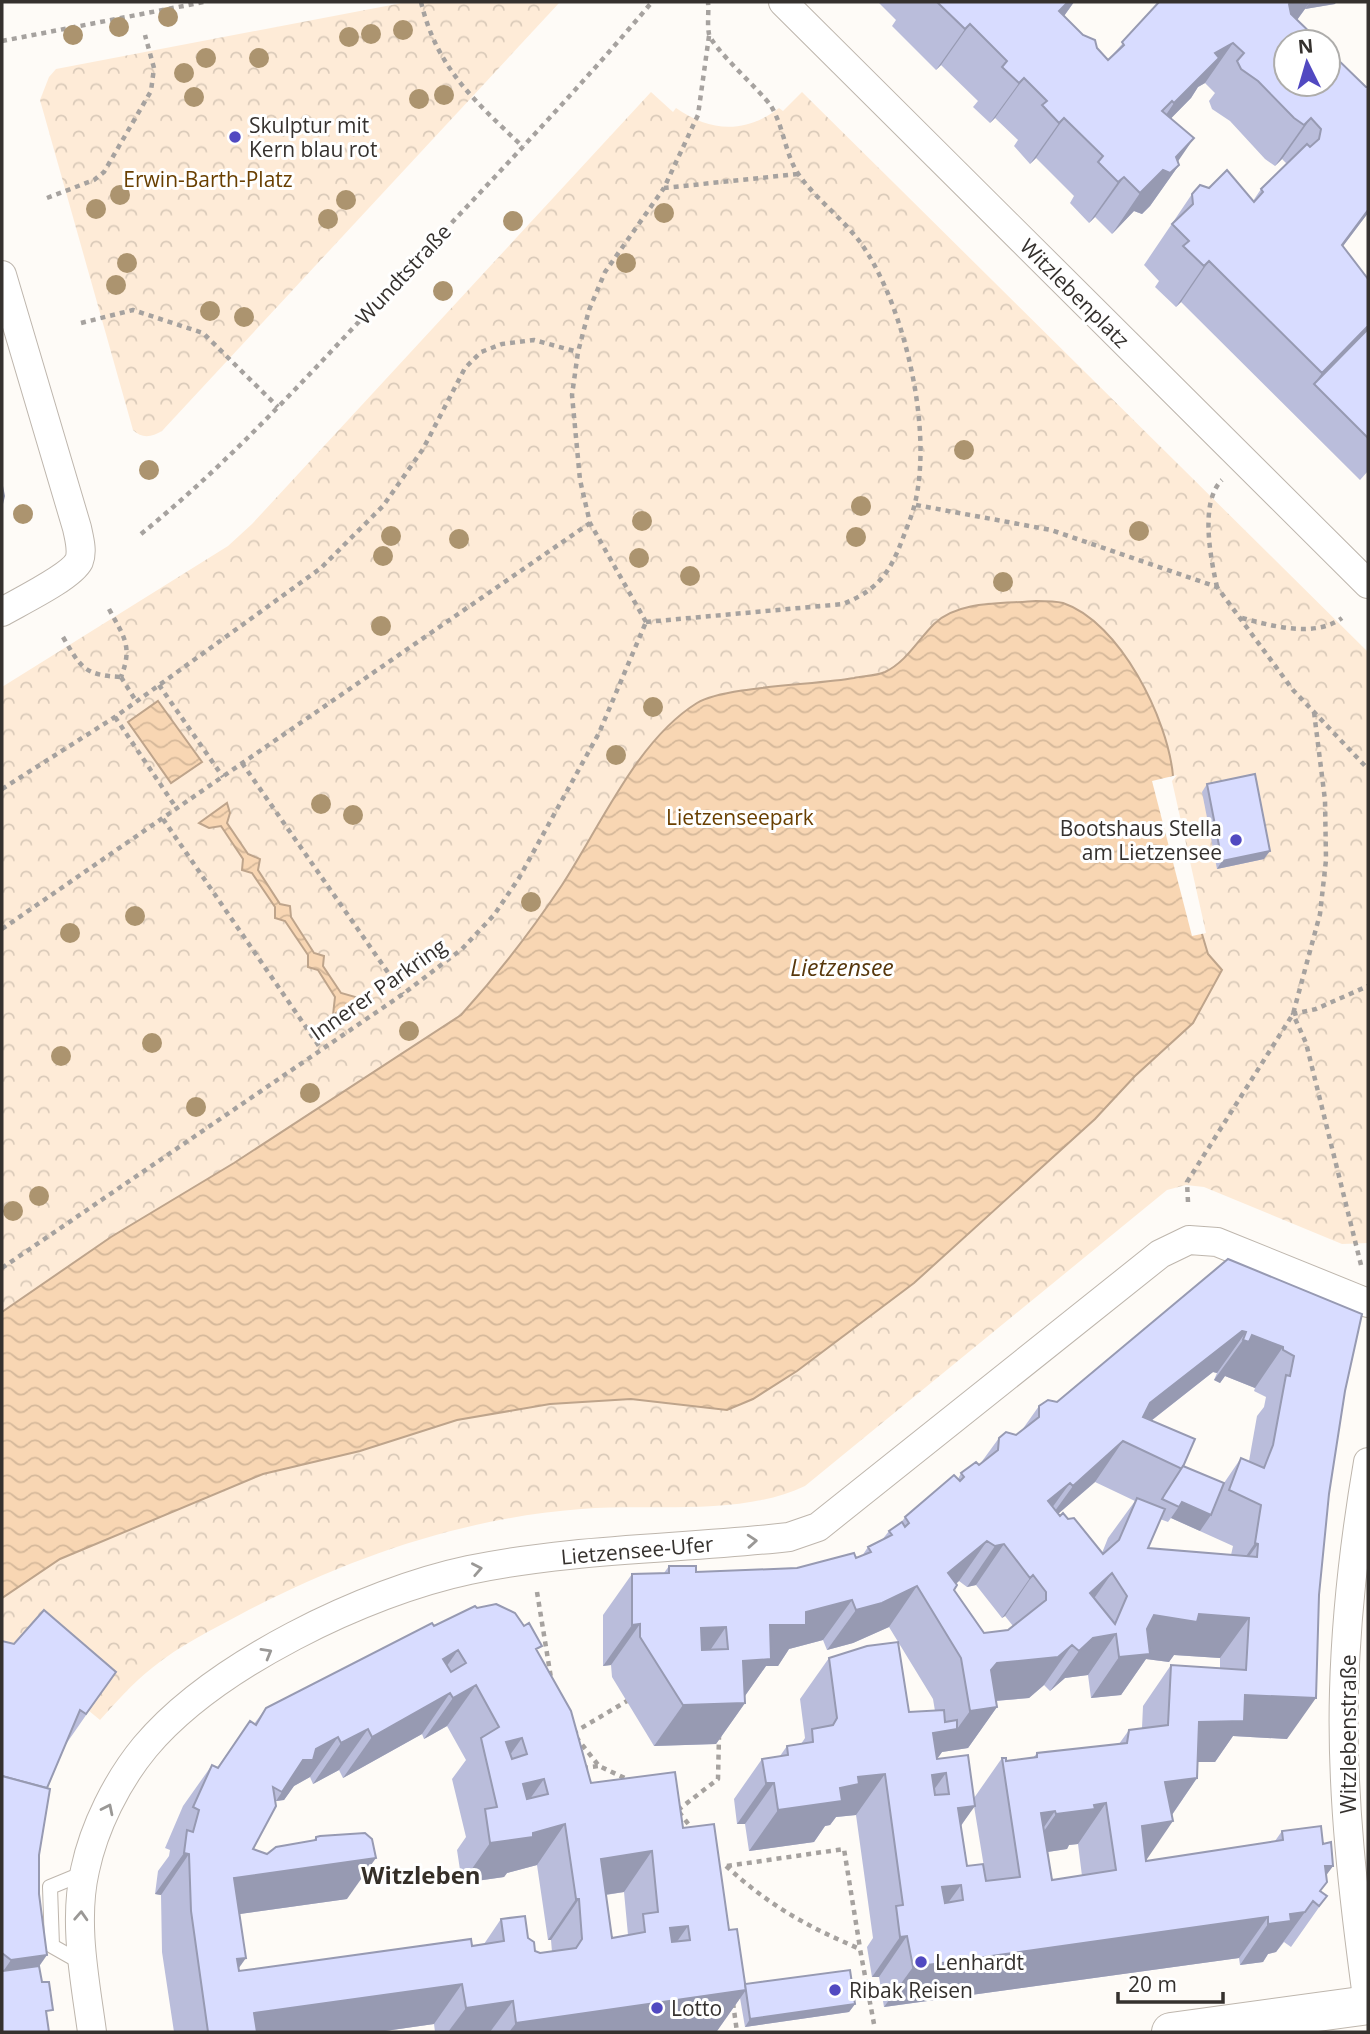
<svg xmlns="http://www.w3.org/2000/svg" width="1370" height="2034" viewBox="0 0 1370 2034" font-family="'Open Sans',sans-serif">
  <defs>
    <pattern id="forest-crowns" width="20" height="18" patternUnits="userSpaceOnUse" patternTransform="scale(1.75)"><rect width="20" height="18" fill="#feebd7"/><path d="M2 6a3 3 0 1 1 6 0M12 15a3 3 0 1 1 6 0" fill="none" stroke="#dacab9"/></pattern>
    <pattern id="water-waves" width="16" height="10" patternUnits="userSpaceOnUse" patternTransform="scale(1.75)"><rect width="16" height="10" fill="#f8d6b3"/><path d="M0 5q4-4 8 0t8 0" fill="none" stroke="#d5b89a"/></pattern>
  </defs>
  <rect width="100%" height="100%" fill="#fefbf7"/>
  <!-- forest -->
  <g fill="url(#forest-crowns)">
    <path d="M407,2H560L162,431C152,437 142,439 133,430L40,100L49,77L56,69Z"/>
    <path d="M651,92L673,112L676,108C710,132 745,134 779,108L783,111L802,92L1368,652V1243L1342,1244L1204,1187L1186,1185L1167,1190L805,1486C739,1517 653,1503 581,1509C462,1518 348,1558 243,1613C212,1630 180,1645 152,1668C133,1683 117,1701 100,1720L2,1639V687L228,546L252,524Z"/>
  </g>
  <!-- water -->
  <g fill="url(#water-waves)" stroke="#bea48b" stroke-width="2">
    <path d="M1036,601C1044,601 1055,601 1063,603C1120,622 1168,719 1173,776L1168,779L1202,934L1208,954L1222,970L1193,1023L1135,1076L1095,1119L914,1283L797,1371L753,1399L727,1410L631,1399L550,1404L457,1420L360,1451L263,1474L60,1559L2,1598V1312L111,1237L234,1163L461,1015C498,974 532,930 562,885C600,827 637,740 697,703C725,686 816,685 854,678C863,676 876,676 885,672C906,662 918,640 934,624C958,600 1004,604 1036,601Z"/>
    <path d="M158,701L202,762L171,783L128,722Z"/>
    <path d="M227,803L230,813L227,823L248,854L260,859L258,870L280,904L290,906L291,917L314,953L324,956L323,966L341,993L359,998L333,1015L335,997L318,970L308,967V955L285,921L275,918V907L252,873L242,870L243,859L221,826L209,828L199,823Z"/>
  </g>
  <!-- pier -->
  <path fill="#fefbf7" d="M1177,775L1172,781L1206,933L1192,936L1152,781Z"/>
  <g fill="none" stroke-linecap="round" stroke-linejoin="round">
    <!-- lane casing -->
    <g stroke="#beb6ad" stroke-width="16">
      <path id="lane" d="M82,1963L52,1946L50,1887L84,1873"/>
    </g>
    <!-- street casing -->
    <g stroke="#beb6ad" stroke-width="30">
      <g id="street">
        <path d="M783,2L1368,584"/>
        <path d="M2,275L77,528C79,538 83,551 79,561C71,577 19,602 2,612"/>
        <path d="M1368,1462C1355,1538 1346,1614 1344,1691C1341,1796 1354,1901 1368,2005"/>
        <path d="M92,2032C85,1980 73,1922 85,1870C94,1827 117,1781 145,1747C214,1665 365,1592 469,1570C575,1548 683,1549 789,1537L818,1527L1160,1254L1189,1240L1217,1242L1368,1303"/>
      </g>
    </g>
    <!-- secondary casing -->
    <g stroke="#beb6ad" stroke-width="40">
      <path id="secondary" d="M1171,2032L1368,2005"/>
    </g>
    <!-- path -->
    <g stroke="#a6a29f" stroke-width="4.5" stroke-dasharray="5 5" stroke-linecap="butt">
      <path d="M421,2C437,69 475,101 523,147"/>
      <path d="M709,36L698,115L664,188L798,174"/>
      <path d="M2,41L204,2"/>
      <path d="M47,198L94,180L104,172L151,91L154,68L145,35"/>
      <path d="M81,323L133,310L203,333L278,407"/>
      <path d="M916,505L1051,530L1217,587L1293,690L1368,769"/>
      <path d="M141,534C235,458 315,368 398,280C484,188 571,98 652,2"/>
      <path d="M1217,587C1211,560 1199,502 1222,480"/>
      <path d="M109,609C124,637 133,646 121,677"/>
      <path d="M1242,618C1272,626 1315,638 1342,618"/>
      <path d="M646,622L843,604C887,586 893,564 909,522C939,448 906,305 860,242C842,218 816,199 799,175C785,155 784,127 771,106C759,89 713,49 709,34C707,24 709,12 708,2"/>
      <path d="M646,622L590,523L580,480L572,395L578,352L589,310L605,272L664,188"/>
      <path d="M63,637C81,668 84,675 121,677"/>
      <path d="M121,677L136,701"/>
      <path d="M159,685L223,777"/>
      <path d="M115,717L177,809"/>
      <path d="M242,763L403,994"/>
      <path d="M2,789L115,717L321,568L383,506L423,449L465,368L481,352L502,344L534,340L578,352"/>
      <path d="M163,819L321,1049"/>
      <path d="M2,929L590,523"/>
      <path d="M1188,1202L1187,1182L1293,1014L1320,914L1326,860L1325,800L1314,712"/>
      <path d="M1361,1265L1306,1043L1293,1014L1316,1009L1368,986"/>
      <path d="M2,1268L403,994L462,949L494,915L519,878L599,733L646,622"/>
      <path d="M537,1592L551,1678"/>
      <path d="M573,1733L627,1701"/>
      <path d="M576,1737L599,1766L631,1781"/>
      <path d="M583,1768L599,1766"/>
      <path d="M678,1810L718,1779L719,1736"/>
      <path d="M679,1812L693,1830"/>
      <path d="M726,1866C770,1906 806,1926 860,1949L874,2024"/>
      <path d="M727,1866L844,1849L860,1948"/>
      <path d="M733,2003L737,2032"/>
    </g>
    <!-- lane -->
    <use href="#lane" stroke="#fff" stroke-width="14"/>
    <!-- street -->
    <use href="#street" stroke="#fff" stroke-width="28"/>
    <!-- secondary -->
    <use href="#secondary" stroke="#fff" stroke-width="38"/>
  </g>
  <!-- trees -->
  <g fill="#ac946f">
    <circle cx="168" cy="17" r="10"/>
    <circle cx="119" cy="27" r="10"/>
    <circle cx="403" cy="30" r="10"/>
    <circle cx="371" cy="34" r="10"/>
    <circle cx="73" cy="35" r="10"/>
    <circle cx="349" cy="37" r="10"/>
    <circle cx="206" cy="58" r="10"/>
    <circle cx="259" cy="58" r="10"/>
    <circle cx="184" cy="73" r="10"/>
    <circle cx="444" cy="95" r="10"/>
    <circle cx="194" cy="97" r="10"/>
    <circle cx="419" cy="99" r="10"/>
    <circle cx="120" cy="195" r="10"/>
    <circle cx="346" cy="200" r="10"/>
    <circle cx="96" cy="209" r="10"/>
    <circle cx="664" cy="213" r="10"/>
    <circle cx="328" cy="219" r="10"/>
    <circle cx="513" cy="221" r="10"/>
    <circle cx="127" cy="263" r="10"/>
    <circle cx="626" cy="263" r="10"/>
    <circle cx="116" cy="285" r="10"/>
    <circle cx="443" cy="291" r="10"/>
    <circle cx="210" cy="311" r="10"/>
    <circle cx="244" cy="317" r="10"/>
    <circle cx="964" cy="450" r="10"/>
    <circle cx="149" cy="470" r="10"/>
    <circle cx="861" cy="506" r="10"/>
    <circle cx="23" cy="514" r="10"/>
    <circle cx="642" cy="521" r="10"/>
    <circle cx="1139" cy="531" r="10"/>
    <circle cx="391" cy="536" r="10"/>
    <circle cx="856" cy="537" r="10"/>
    <circle cx="459" cy="539" r="10"/>
    <circle cx="383" cy="556" r="10"/>
    <circle cx="639" cy="558" r="10"/>
    <circle cx="690" cy="576" r="10"/>
    <circle cx="1003" cy="582" r="10"/>
    <circle cx="381" cy="626" r="10"/>
    <circle cx="653" cy="707" r="10"/>
    <circle cx="616" cy="755" r="10"/>
    <circle cx="321" cy="804" r="10"/>
    <circle cx="353" cy="815" r="10"/>
    <circle cx="531" cy="902" r="10"/>
    <circle cx="135" cy="916" r="10"/>
    <circle cx="70" cy="933" r="10"/>
    <circle cx="409" cy="1031" r="10"/>
    <circle cx="152" cy="1043" r="10"/>
    <circle cx="61" cy="1056" r="10"/>
    <circle cx="310" cy="1093" r="10"/>
    <circle cx="196" cy="1107" r="10"/>
    <circle cx="39" cy="1196" r="10"/>
    <circle cx="13" cy="1211" r="10"/>
  </g>
  <!-- wall -->
  <g fill="#babddb" fill-rule="evenodd">
    <path d="M878,2H1074L1064,16L1108,60L1159,2H1336L1335,4L1305,9L1297,20L1366,87H1368V213L1343,246L1368,279V471L1360,480L1181,302L1176,307L1155,287L1159,281L1144,265L1192,194L1253,201L1261,189L1287,164L1282,159L1275,166L1265,159L1230,121L1212,109L1209,101L1215,93L1205,83L1198,87L1191,98L1171,118L1179,165L1150,206L1142,214L1134,211L1112,234L1095,217L1089,223L1070,203L1074,196L1036,158L1030,164L1014,146L1018,140L995,118L990,123L973,107L978,101L941,65L936,70L892,26L896,20Z"/>
    <path d="M1207,784L1264,859L1217,869L1202,792Z"/>
    <path d="M1228,1259L1345,1391L1287,1739L1233,1736L1215,1762H1198L1197,1778L1172,1815L1146,1860V1861L1275,1841L1282,1831L1323,1844L1333,1866L1326,1875L1321,1891L1327,1896L1291,1947L1284,1942L1276,1952L1268,1954L1263,1962L1240,1965L1239,1958L884,2007L879,1977H872L867,1947L873,1938L856,1815L836,1817L830,1825L825,1826L814,1842L749,1851L745,1824H737L734,1799L762,1759L780,1756L787,1746L801,1744L805,1738L800,1699L829,1658L909,1712L935,1711L933,1699L889,1627L853,1643L827,1650L823,1640L789,1649L778,1666H766L745,1696V1703L716,1744L654,1746L612,1677L611,1665L603,1666V1615L632,1574L664,1573L669,1566L696,1572L797,1568L856,1558L862,1556L868,1547L882,1540L889,1531L901,1523L905,1517L958,1479L961,1473L980,1464L999,1438L1016,1435L1022,1430L1039,1406L1057,1402ZM1213,1372L1217,1373L1214,1380L1220,1383L1225,1376L1255,1388L1254,1391L1266,1397L1264,1407L1257,1416L1249,1461L1241,1458L1224,1483L1183,1466L1151,1421ZM1095,1482L1135,1501L1108,1538L1102,1553L1058,1514ZM1171,1518L1233,1546L1231,1555L1148,1548L1160,1519L1168,1522ZM959,1581L967,1587L976,1585L1002,1618L1005,1616L1013,1626L1008,1630L984,1633L954,1590L956,1584ZM1174,1655L1220,1658V1668L1171,1665L1143,1706L1142,1728L1129,1730L1119,1744L1037,1753L1033,1758L1006,1761L1002,1758L974,1798L937,1759L942,1752L968,1748L997,1707L996,1701L1029,1698L1044,1685L1050,1691L1065,1678L1088,1675L1091,1698L1121,1695L1146,1659L1169,1662ZM974,1806L984,1867L967,1866L961,1826ZM1078,1844L1082,1876L1052,1880L1048,1852L1067,1849L1069,1845Z"/>
    <path d="M477,1608L538,1652L591,1783L683,1828L729,1930L745,1985L855,2004L849,2012L745,2027L740,1998L717,2031L707,2032H435L434,2024L378,2032H174L162,1952L161,1895L155,1894L158,1871L169,1856L170,1850L165,1848L183,1806L212,1765L217,1768L250,1721L254,1724L266,1708L434,1626ZM447,1726L466,1760L452,1779L466,1837L457,1850L462,1883L504,1877L507,1873L537,1865L548,1940H551L552,1952L540,1953L535,1951L528,1938L501,1919L484,1944L239,1971V1914L347,1899L316,1837L313,1841L267,1854L253,1849L276,1801L284,1800L294,1786L310,1777L313,1784L339,1770L343,1778L422,1734L424,1739ZM624,1892L628,1935L612,1938L606,1895Z"/>
    <path d="M2,1641L116,1672L66,1744L47,1788L39,1855V1966L47,2018L2,2032Z"/>
  </g>
  <!-- shaded-wall -->
  <g fill="#979ab2">
    <path d="M1068,2H1074L1059,23V11Z"/>
    <path d="M1294,2H1310L1289,31V4Z"/>
    <path d="M1310,2H1336L1335,4L1305,9Z"/>
    <path d="M970,24L941,65L936,70L965,29Z"/>
    <path d="M1233,43L1205,83L1198,87L1191,98L1146,144L1174,103L1215,53Z"/>
    <path d="M1024,78L995,118L990,123L1019,83Z"/>
    <path d="M1064,118L1036,158L1030,164L1059,123Z"/>
    <path d="M1311,118L1282,159L1275,166L1304,125Z"/>
    <path d="M1194,138L1170,173L1179,165L1150,206L1142,214L1134,211L1112,234L1140,193Z"/>
    <path d="M1124,177L1095,217L1089,223L1118,182Z"/>
    <path d="M1368,210V213L1313,286L1342,245Z"/>
    <path d="M1209,261L1181,302L1176,307L1204,266Z"/>
    <path d="M1368,326V335L1314,384L1322,373Z"/>
    <path d="M1270,851L1264,859L1217,869L1222,861Z"/>
    <path d="M1242,1331L1246,1332L1217,1373L1213,1372L1124,1442L1150,1403Z"/>
    <path d="M1252,1335L1283,1347L1255,1388L1225,1376L1220,1383L1214,1380L1243,1340Z"/>
    <path d="M1123,1441L1095,1482L1044,1526L1073,1486Z"/>
    <path d="M1070,1483L1041,1523L1048,1501Z"/>
    <path d="M1182,1502L1211,1515L1200,1531L1171,1518Z"/>
    <path d="M987,1541L959,1581L929,1606L948,1573Z"/>
    <path d="M1255,1543L1258,1544L1229,1584H1227Z"/>
    <path d="M1004,1544L976,1585L967,1587L995,1546Z"/>
    <path d="M1112,1573L1083,1614L1090,1593Z"/>
    <path d="M1033,1575L1005,1616L1002,1618L1030,1578Z"/>
    <path d="M917,1586L889,1627L853,1643L827,1650L856,1610Z"/>
    <path d="M852,1600L823,1640L789,1649L778,1666H766L742,1700L743,1661L770,1625L806,1612Z"/>
    <path d="M1199,1614L1249,1618L1220,1658L1174,1655L1169,1662L1146,1659L1121,1695L1091,1698L1119,1657L1154,1615Z"/>
    <path d="M640,1624L611,1665L603,1666L632,1625Z"/>
    <path d="M726,1627L698,1668L701,1628Z"/>
    <path d="M1116,1634L1088,1675L1065,1678L1050,1691L1079,1651L1093,1638Z"/>
    <path d="M1072,1645L1044,1685L1029,1698L968,1703L997,1663Z"/>
    <path d="M458,1650L430,1690L443,1659Z"/>
    <path d="M476,1685L447,1726L424,1739L453,1698Z"/>
    <path d="M450,1693L422,1734L343,1778L372,1737Z"/>
    <path d="M1245,1695L1316,1698L1287,1739L1233,1736L1215,1762H1170L1199,1722Z"/>
    <path d="M745,1703L716,1744L654,1746L683,1705Z"/>
    <path d="M997,1707L968,1748L942,1752L929,1770L933,1733L957,1729L970,1711Z"/>
    <path d="M368,1729L339,1770L313,1784L341,1743Z"/>
    <path d="M338,1737L310,1777L294,1786L284,1800L276,1801L303,1760L316,1749Z"/>
    <path d="M522,1738L493,1779L506,1742Z"/>
    <path d="M946,1773L917,1813L932,1775Z"/>
    <path d="M885,1774L856,1815L836,1817L830,1825L825,1826L814,1842L749,1851L778,1810L840,1788L858,1777Z"/>
    <path d="M1197,1778L1169,1819L1165,1782Z"/>
    <path d="M544,1779L515,1820L523,1784Z"/>
    <path d="M766,1783H774L745,1824H737Z"/>
    <path d="M1106,1803L1078,1844L1069,1845L1067,1849L1027,1855L1056,1814L1094,1805Z"/>
    <path d="M975,1806L946,1846L958,1808Z"/>
    <path d="M1055,1811L1027,1852L1041,1813Z"/>
    <path d="M1173,1821L1145,1862L1142,1826Z"/>
    <path d="M565,1824L537,1865L507,1873L504,1877L462,1883L490,1843Z"/>
    <path d="M652,1851L624,1892L576,1899L601,1859Z"/>
    <path d="M184,1853L189,1854L161,1895L155,1894Z"/>
    <path d="M376,1858L347,1899L205,1919L234,1878Z"/>
    <path d="M1325,1866H1333L1304,1906Z"/>
    <path d="M961,1885L932,1925L942,1887Z"/>
    <path d="M576,1899H579L551,1940H548Z"/>
    <path d="M1313,1901L1276,1952L1268,1954L1263,1962L1240,1965L1268,1924L1290,1914Z"/>
    <path d="M1268,1917L1239,1958L884,2007L913,1967Z"/>
    <path d="M688,1926L659,1967L670,1928Z"/>
    <path d="M907,1936L879,1977H872L900,1937Z"/>
    <path d="M47,1955L11,2007L2,1973L11,1960Z"/>
    <path d="M246,1958L217,1999L237,1959Z"/>
    <path d="M462,1984L434,2024L378,2032H240L254,2013Z"/>
    <path d="M746,1990L717,2031L707,2032H509L516,2023Z"/>
    <path d="M513,2001L490,2032H448L466,2008Z"/>
    <path d="M855,2004L849,2012L745,2027L750,2019Z"/>
  </g>
  <!-- building -->
  <g fill="#d8dcff" stroke="#979ab2" stroke-width="2" fill-rule="evenodd">
    <path d="M937,2H1068L1059,11L1083,35L1095,40L1097,48L1108,60L1124,45L1122,42L1159,2H1294L1289,4L1291,14L1320,42H1286V84H1328V50L1366,87H1368V210L1342,245L1368,279V326L1322,373L1209,261L1204,266L1183,246L1189,241L1172,224L1193,204L1192,194L1200,185L1209,188L1227,170L1254,202L1263,192L1261,189L1307,144L1310,147L1319,139L1321,129L1311,118L1304,125L1294,118L1258,81L1241,69L1237,61L1244,53L1233,43L1215,53L1219,58L1174,103L1172,101L1162,111L1194,138L1176,157L1179,165L1170,173L1163,170L1140,193L1124,177L1118,182L1098,162L1103,156L1064,118L1059,123L1042,105L1047,101L1024,78L1019,83L1002,67L1007,61L970,24L965,29Z"/>
    <path d="M1368,329V438L1314,384Z"/>
    <path d="M2,486L4,496L2,504Z"/>
    <path d="M1255,774L1270,851L1222,861L1207,784Z"/>
    <path d="M1228,1259L1362,1314L1345,1391L1329,1494L1319,1595L1316,1698L1245,1695L1244,1721L1199,1722L1197,1778L1165,1782L1173,1821L1142,1826L1146,1861L1283,1840L1282,1831L1321,1826L1323,1844L1331,1842L1333,1866H1325L1327,1882L1320,1891L1327,1896L1319,1906L1313,1901L1305,1912L1290,1914L1291,1921L1268,1924V1917L913,1967L907,1936L900,1937L896,1906L903,1905L885,1774L858,1777L859,1784L840,1788L842,1801L778,1810L774,1783H766L762,1759L788,1755L787,1746L813,1742L812,1729L833,1725L837,1718L829,1658L867,1646L898,1642L909,1712L944,1710L945,1722L957,1720V1729L933,1733L937,1759L968,1755L975,1806L958,1808L967,1866L983,1864L986,1881L1020,1877L1002,1758H1006V1761L1037,1757V1753L1127,1743L1129,1730L1168,1725L1171,1665L1246,1670L1249,1618L1199,1614L1197,1622L1154,1615L1147,1629L1150,1654L1119,1657L1116,1634L1093,1638L1079,1651L1072,1645L1058,1657L997,1663L991,1670L997,1707L970,1711L961,1658L917,1586L882,1603L856,1610L852,1600L806,1612V1625H770L771,1659L743,1661L745,1703L683,1705L640,1637V1624L632,1625V1574L669,1573V1566H696V1572L797,1568L854,1553L856,1558L871,1552L868,1547L892,1535L889,1531L902,1522L905,1527L909,1523L905,1517L954,1475L960,1481L964,1477L961,1473L976,1462L979,1465L998,1450L999,1438L1006,1432L1016,1435L1039,1417V1406L1048,1400L1057,1402ZM1242,1331L1246,1332L1243,1340L1249,1342L1252,1335L1283,1347V1350L1294,1356L1290,1376L1286,1375L1273,1445L1264,1468L1241,1458L1229,1490L1261,1505L1255,1543L1258,1544L1257,1557L1148,1548L1165,1509L1137,1498L1119,1540L1103,1554L1074,1518L1068,1519L1063,1513L1060,1516L1048,1501L1070,1483L1073,1486L1123,1441L1182,1469L1195,1439L1143,1417L1150,1403ZM987,1541L995,1546L1004,1544L1030,1578L1033,1575L1046,1592V1600L1008,1630L984,1633L954,1590L957,1585L948,1573ZM1112,1573L1127,1596L1115,1624L1090,1593ZM726,1627L728,1649L702,1650L701,1628ZM946,1773L949,1794L935,1795L932,1775ZM1106,1803L1116,1870L1052,1880L1041,1813L1055,1811L1056,1814L1095,1809L1094,1805ZM961,1885L963,1900L945,1903L942,1887Z"/>
    <path d="M1183,1466L1224,1483L1211,1515L1182,1502L1179,1507L1162,1499L1165,1494Z"/>
    <path d="M496,1604L515,1613L524,1626L529,1623L542,1646L536,1649L571,1711L591,1783L675,1772L683,1828L714,1824L729,1930L737,1929L746,1990L516,2023L513,2001L466,2008L462,1984L254,2013L257,2032H208L191,1911L189,1854L184,1853L187,1830L193,1832L199,1810L193,1807L212,1765L218,1768L250,1721L256,1725L266,1708L432,1623L434,1626L475,1606L477,1608ZM458,1650L466,1663L451,1672L443,1659ZM476,1685L499,1727L481,1738L497,1807L485,1809L490,1843L533,1837V1833L565,1824L576,1899H579L582,1939L576,1948L540,1953L535,1951L534,1942L528,1938L525,1916L501,1919L504,1941L472,1946L471,1939L239,1971L237,1959L246,1958L234,1878L376,1858L372,1839L365,1833L320,1836L316,1837V1840L276,1847L267,1854L253,1849L276,1806L273,1787L282,1792L303,1760H313L316,1749L338,1737L341,1743L368,1729L372,1737L450,1693L453,1698ZM522,1738L527,1754L512,1759L506,1742ZM544,1779L548,1794L527,1799L523,1784ZM652,1851L658,1912L643,1914L645,1932L612,1938L601,1859ZM688,1926L690,1940L672,1942L670,1928Z"/>
    <path d="M44,1610L116,1672L86,1714L80,1710L47,1788L2,1776V1641L14,1644Z"/>
    <path d="M2,1776L50,1789L39,1855V1894L47,1955L11,1960L2,1953Z"/>
    <path d="M39,1966L42,1982H49L53,2010L46,2011L49,2032H2V1970L3,1971Z"/>
    <path d="M850,1970L855,2004L750,2019L745,1984Z"/>
  </g>
  <!-- one-way arrows -->
  <defs><path id="oneway-chevron" d="M-2-3.5L2.5 0L-2 3.5" fill="none" stroke-width="1.6" stroke-linecap="round" stroke-linejoin="round" transform="scale(1.75)"/></defs>
  <g stroke="#9a9896">
    <use href="#oneway-chevron" transform="translate(752 1541) rotate(-4)"/>
    <use href="#oneway-chevron" transform="translate(477 1569) rotate(-11)"/>
    <use href="#oneway-chevron" transform="translate(267 1653) rotate(-30)"/>
    <use href="#oneway-chevron" transform="translate(108 1809) rotate(-64)"/>
    <use href="#oneway-chevron" transform="translate(81 1916) rotate(-87)"/>
  </g>
  <!-- markers -->
  <g fill="#5149c1" stroke="#fff" stroke-width="2.5">
    <circle cx="235" cy="137" r="7"/>
    <circle cx="1236" cy="840" r="7"/>
    <circle cx="921" cy="1962" r="7"/>
    <circle cx="835" cy="1990" r="7"/>
    <circle cx="657" cy="2008" r="7"/>
  </g>
  <g text-anchor="middle" dominant-baseline="central" stroke-width="6" stroke-linejoin="round" paint-order="stroke">
    <!-- poi labels -->
    <g font-size="21" fill="#35312e" stroke="#fff" text-anchor="start">
      <text x="249" y="125">Skulptur mit<tspan x="249" dy="24">Kern blau rot</tspan></text>
      <text x="1222" y="828" text-anchor="end">Bootshaus Stella<tspan x="1222" dy="24">am Lietzensee</tspan></text>
      <text x="935" y="1962">Lenhardt</text>
      <text x="849" y="1990">Ribak Reisen</text>
      <text x="671" y="2008">Lotto</text>
    </g>
    <!-- park labels -->
    <g font-size="21" fill="#693f00" stroke="#fff">
      <text x="208" y="179">Erwin-Barth-Platz</text>
      <text x="740" y="817">Lietzenseepark</text>
    </g>
    <!-- street labels -->
    <g font-size="21" fill="#35312e" stroke="#fff">
      <text transform="translate(403 274) rotate(-47)">Wundtstraße</text>
      <text transform="translate(1075 293) rotate(45)">Witzlebenplatz</text>
      <text transform="translate(378 989) rotate(-35)">Innerer Parkring</text>
      <text transform="translate(637 1550) rotate(-5)">Lietzensee-Ufer</text>
      <text transform="translate(1348 1734) rotate(-90)">Witzlebenstraße</text>
    </g>
    <!-- water labels -->
    <g font-size="23" font-style="italic" fill="#57370c" stroke="#fff">
      <text x="842" y="967">Lietzensee</text>
    </g>
    <!-- quarter labels -->
    <g font-size="24" font-weight="bold" fill="#352f28" stroke="#fff">
      <text x="421" y="1874">Witzleben</text>
    </g>
  </g>
  <!-- border -->
  <rect width="1370" height="2034" fill="none" stroke="#35312e" stroke-width="7"/>
  <!-- north arrow -->
  <g transform="translate(1307 63) rotate(355)"><circle r="33" fill="#ffffff" stroke="#aeadab" stroke-width="2"/>
  <path d="M0-5L12 26L0 18L-12 26Z" fill="#5149c1"/>
  <text y="-10" font-size="19" font-weight="bold" text-anchor="middle" fill="#35312e">N</text>
  </g>
  <!-- scale -->
  <path d="M1118 1992v10h105v-10" fill="none" stroke="#35312e" stroke-width="3.5"/>
  <text x="1128" y="1992" font-size="21" fill="#35312e" stroke="#ffffff" stroke-width="5" paint-order="stroke">20 m</text>
</svg>
